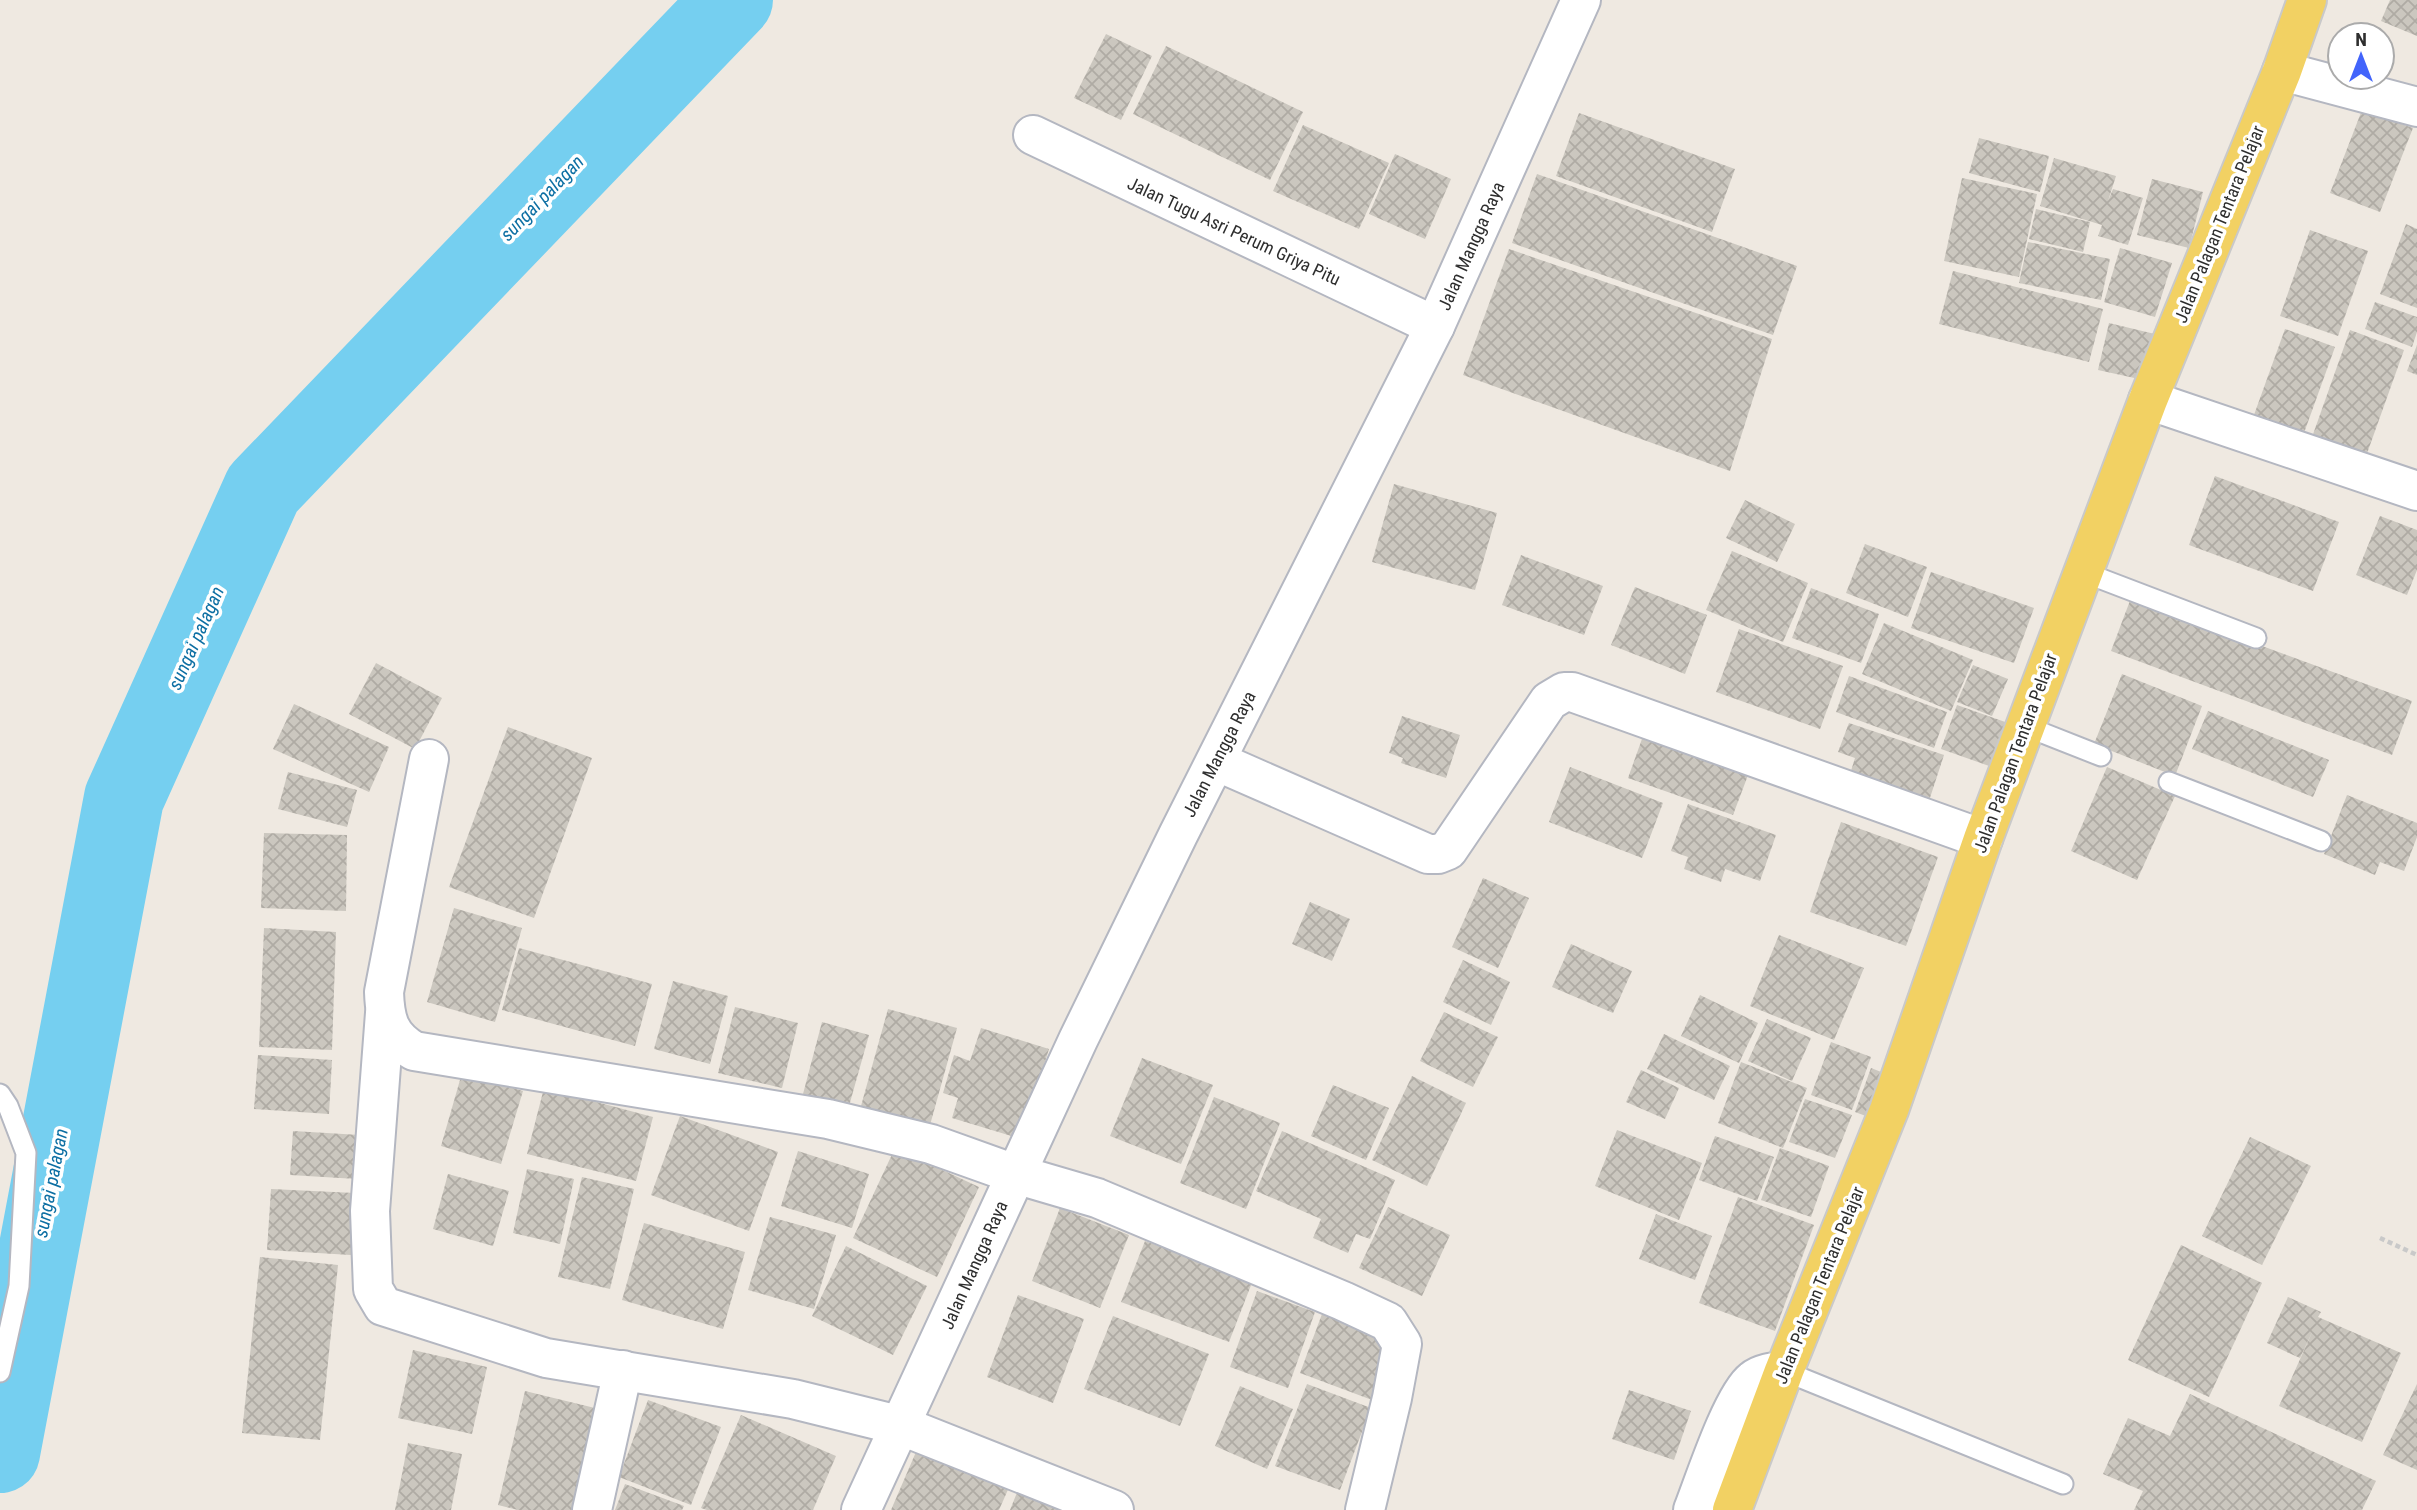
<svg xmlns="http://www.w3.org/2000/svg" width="2417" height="1510" viewBox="0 0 2417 1510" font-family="'Roboto Condensed',sans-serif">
  <defs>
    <pattern id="building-cross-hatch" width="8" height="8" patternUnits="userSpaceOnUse" patternTransform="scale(1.75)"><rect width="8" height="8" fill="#cbc7bf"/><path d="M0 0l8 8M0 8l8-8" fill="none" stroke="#afaba4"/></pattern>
  </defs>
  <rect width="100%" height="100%" fill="#efe9e1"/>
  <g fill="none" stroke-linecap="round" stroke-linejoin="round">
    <!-- river -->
    <path stroke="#75cff0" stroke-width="80" d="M0,1453L124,798L263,489L733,0"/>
  </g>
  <!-- building -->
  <g fill="url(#building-cross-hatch)">
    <path d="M2390,0H2417V36L2381,21Z"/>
    <path d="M1106,34L1152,56L1121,120L1074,98Z"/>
    <path d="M1166,46L1303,112L1270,180L1133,114Z"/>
    <path d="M2362,110L2413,128L2380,212L2330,193Z"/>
    <path d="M1579,113L1735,169L1712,232L1556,176Z"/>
    <path d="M1303,125L1389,163L1359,229L1273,191Z"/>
    <path d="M1979,138L2049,156L2040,192L1969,173Z"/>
    <path d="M1395,154L1451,179L1425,239L1369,214Z"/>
    <path d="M2054,158L2116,176L2108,201L2113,189L2143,198L2128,245L2098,236L2102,225L2040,206Z"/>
    <path d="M1537,174L1797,266L1773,335L1512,243Z"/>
    <path d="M1962,178L2037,194L2019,277L1944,261Z"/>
    <path d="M2152,179L2203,192L2189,248L2137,235Z"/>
    <path d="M2036,209L2090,222L2083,252L2029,239Z"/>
    <path d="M2406,224L2417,229V308L2380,294Z"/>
    <path d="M2310,230L2368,251L2338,336L2280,316Z"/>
    <path d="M2028,242L2110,259L2101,300L2019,283Z"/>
    <path d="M2120,248L2172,263L2155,317L2104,302Z"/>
    <path d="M1509,249L1772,339L1730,471L1463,375Z"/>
    <path d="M1953,271L2103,309L2089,362L1939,324Z"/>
    <path d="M2375,302L2417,317V332L2412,347L2365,329Z"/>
    <path d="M2109,323L2159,335L2148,381L2098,370Z"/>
    <path d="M2285,329L2335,347L2300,444L2250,426Z"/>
    <path d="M2350,330L2404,350L2365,459L2311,440Z"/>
    <path d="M2417,345V375L2407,371Z"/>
    <path d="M2215,476L2339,522L2313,591L2189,545Z"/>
    <path d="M1394,484L1497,513L1475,590L1372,562Z"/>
    <path d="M1745,500L1795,524L1777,562L1726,538Z"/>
    <path d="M2380,516L2417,530V570L2407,595L2356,575Z"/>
    <path d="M1865,544L1927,567L1908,617L1846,593Z"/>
    <path d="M1732,551L1808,583L1783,642L1706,610Z"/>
    <path d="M1521,555L1603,586L1584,635L1502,605Z"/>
    <path d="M1931,572L2034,608L2014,663L1911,628Z"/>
    <path d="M1635,587L1707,615L1685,674L1611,645Z"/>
    <path d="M1811,588L1879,614L1861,663L1792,638Z"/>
    <path d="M2131,598L2412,701L2392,755L2111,651Z"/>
    <path d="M1884,623L1973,660L1951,711L1862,674Z"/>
    <path d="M1739,629L1843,666L1820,729L1716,692Z"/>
    <path d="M376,663L442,698L415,749L349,714Z"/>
    <path d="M1973,665L2008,679L1992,716L1957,702Z"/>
    <path d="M2122,674L2202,706L2175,776L2094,744Z"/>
    <path d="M1849,676L1947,712L1934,748L1836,712Z"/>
    <path d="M294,704L389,747L369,792L273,749Z"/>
    <path d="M1957,705L2008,723L1992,767L1941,749Z"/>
    <path d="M2208,711L2329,760L2313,797L2192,749Z"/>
    <path d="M1402,716L1460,735L1446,778L1401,763L1403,758L1389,753Z"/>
    <path d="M1849,723L1944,755L1925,813L1846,787L1855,758L1838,752Z"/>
    <path d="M1647,725L1753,762L1733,815L1628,778Z"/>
    <path d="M508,727L592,758L534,918L449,887Z"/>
    <path d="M1570,767L1663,803L1642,858L1549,822Z"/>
    <path d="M2107,767L2175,796L2137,880L2071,851Z"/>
    <path d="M288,772L357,790L347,827L278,809Z"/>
    <path d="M2347,795L2417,823V837L2404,871L2380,862L2375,875L2324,854Z"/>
    <path d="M1688,804L1776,835L1760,881L1725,869L1721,882L1684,869L1688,857L1671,851Z"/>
    <path d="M1841,822L1938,857L1906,946L1810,912Z"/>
    <path d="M264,833L347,835L346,911L261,908Z"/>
    <path d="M1483,878L1529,898L1498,968L1452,947Z"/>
    <path d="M1310,902L1350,919L1332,961L1292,944Z"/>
    <path d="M454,908L522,928L495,1022L427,1002Z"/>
    <path d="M264,928L336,932L332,1050L259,1047Z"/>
    <path d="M1779,935L1864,968L1834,1040L1750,1006Z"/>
    <path d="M1571,944L1632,971L1613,1013L1552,987Z"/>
    <path d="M519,948L652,984L635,1046L502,1010Z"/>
    <path d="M1463,960L1510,982L1491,1025L1443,1002Z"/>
    <path d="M673,981L728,996L710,1064L654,1049Z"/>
    <path d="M1700,995L1758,1023L1739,1063L1681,1036Z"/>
    <path d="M735,1007L798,1023L782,1088L718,1073Z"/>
    <path d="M888,1009L957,1028L930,1125L861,1106Z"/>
    <path d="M1444,1012L1498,1037L1473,1087L1420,1061Z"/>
    <path d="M1767,1019L1811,1038L1792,1081L1748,1061Z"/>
    <path d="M822,1022L869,1035L849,1106L803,1094Z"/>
    <path d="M981,1028L1049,1049L1021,1139L952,1118L958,1098L943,1093L954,1055L970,1061Z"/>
    <path d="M1664,1034L1730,1066L1714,1100L1647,1069Z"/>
    <path d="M1831,1042L1871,1057L1852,1110L1811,1095Z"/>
    <path d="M258,1055L332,1060L329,1114L254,1109Z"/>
    <path d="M1142,1058L1213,1085L1181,1164L1110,1136Z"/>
    <path d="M1741,1062L1807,1088L1783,1148L1718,1123Z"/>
    <path d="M1871,1068L1899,1079L1882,1122L1855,1112Z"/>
    <path d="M1641,1070L1679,1088L1665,1119L1626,1102Z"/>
    <path d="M462,1073L523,1091L501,1164L441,1146Z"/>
    <path d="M1412,1076L1466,1103L1427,1186L1372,1160Z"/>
    <path d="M1333,1085L1389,1108L1366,1160L1311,1136Z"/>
    <path d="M544,1088L653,1117L636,1181L527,1154Z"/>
    <path d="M1214,1097L1280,1123L1246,1209L1180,1183Z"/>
    <path d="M1805,1099L1852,1115L1835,1158L1789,1142Z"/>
    <path d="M680,1116L778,1152L749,1231L651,1195Z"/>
    <path d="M1617,1130L1702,1163L1679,1220L1595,1186Z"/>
    <path d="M293,1131L360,1135L357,1179L290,1175Z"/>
    <path d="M1282,1131L1395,1180L1370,1239L1356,1234L1348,1253L1313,1238L1321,1219L1256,1191Z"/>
    <path d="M1715,1136L1774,1157L1757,1201L1699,1180Z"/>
    <path d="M2250,1137L2311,1166L2262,1265L2202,1236Z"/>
    <path d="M895,1148L979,1187L937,1277L853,1238Z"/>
    <path d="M1780,1148L1829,1166L1811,1217L1761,1200Z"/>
    <path d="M798,1151L869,1174L852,1228L781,1206Z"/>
    <path d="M527,1169L574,1179L560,1244L513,1233Z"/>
    <path d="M448,1174L509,1191L493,1246L433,1229Z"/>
    <path d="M582,1177L634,1189L610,1289L558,1277Z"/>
    <path d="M271,1189L355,1193L351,1255L267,1250Z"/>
    <path d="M1738,1197L1814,1225L1775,1331L1699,1303Z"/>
    <path d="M1388,1207L1450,1235L1422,1296L1359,1268Z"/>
    <path d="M1060,1208L1129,1235L1100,1308L1032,1281Z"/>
    <path d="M1656,1214L1712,1236L1695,1280L1639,1259Z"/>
    <path d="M770,1217L836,1235L814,1309L748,1290Z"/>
    <path d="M644,1223L745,1252L723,1329L622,1300Z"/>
    <path d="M1145,1241L1253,1280L1229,1342L1121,1302Z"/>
    <path d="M2181,1245L2262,1283L2209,1397L2128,1360Z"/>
    <path d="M846,1246L927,1286L893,1355L812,1316Z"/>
    <path d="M260,1257L338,1265L320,1440L242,1433Z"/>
    <path d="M1257,1291L1315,1312L1288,1388L1230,1367Z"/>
    <path d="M1018,1295L1084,1319L1053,1403L987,1377Z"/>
    <path d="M2288,1297L2321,1312L2318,1317L2401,1353L2362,1442L2279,1406L2314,1328L2300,1358L2267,1343Z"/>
    <path d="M1322,1314L1395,1341L1372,1400L1300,1373Z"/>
    <path d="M1113,1316L1209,1354L1180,1426L1084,1389Z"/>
    <path d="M413,1350L487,1367L472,1434L398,1418Z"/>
    <path d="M1307,1384L1371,1408L1340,1490L1275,1466Z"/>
    <path d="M2417,1384V1470L2383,1455Z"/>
    <path d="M1240,1386L1293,1409L1267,1469L1215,1446Z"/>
    <path d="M1629,1390L1691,1411L1674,1460L1612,1439Z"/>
    <path d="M525,1391L599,1409L574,1510H518L498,1505Z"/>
    <path d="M2190,1394L2376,1481L2362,1510H2134L2143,1491L2103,1474L2128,1418L2170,1436Z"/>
    <path d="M648,1400L721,1427L691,1505L619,1477Z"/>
    <path d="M741,1415L836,1456L813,1510H707L701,1508Z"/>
    <path d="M922,1438L1014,1476L999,1510H891Z"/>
    <path d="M408,1443L462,1454L451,1510H395Z"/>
    <path d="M625,1484L684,1506L682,1510H615Z"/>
    <path d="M1018,1490L1068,1510H1010Z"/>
  </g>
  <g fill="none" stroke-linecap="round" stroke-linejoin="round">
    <!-- lane casing -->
    <g stroke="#b4b7c1" stroke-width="23">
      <g id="lane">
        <path d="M2083,572L2256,638"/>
        <path d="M2025,726L2101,756"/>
        <path d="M2169,782L2321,841"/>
        <path d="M0,1094L8,1106L26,1153L19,1286L0,1372"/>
        <path d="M1784,1371L2063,1484"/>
      </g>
    </g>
    <!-- street casing -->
    <g stroke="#b4b7c1" stroke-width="42">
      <g id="street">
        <path d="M2282,71L2417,107"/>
        <path d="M1033,135L1435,326"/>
        <path d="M2148,400L2417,491"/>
        <path d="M429,759L384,992C385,1020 389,1036 414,1051L828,1119L931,1144L1015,1174L1097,1198L1343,1301L1388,1322L1402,1344L1392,1398L1365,1510"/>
        <path d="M1216,761L1428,854H1438L1448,850L1549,701L1564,692H1572L1983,839"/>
        <path d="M385,1013L370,1211L373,1289L383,1306L546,1358L793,1399L902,1426L1114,1510"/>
        <path d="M592,1510L623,1370"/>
        <path d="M861,1510L1078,1040L1178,835L1435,326L1581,0"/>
        <path d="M1693,1510C1704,1482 1732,1396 1753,1380C1761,1373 1774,1372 1784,1371"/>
      </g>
    </g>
    <!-- primary casing -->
    <g stroke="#c9c9c9" stroke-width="42">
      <path id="primary" d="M1732,1510L1784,1371L1889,1110L1983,839L2148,400L2282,71L2307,0"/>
    </g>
    <!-- path -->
    <path stroke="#c9c9c9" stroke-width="4.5" stroke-dasharray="5 3.5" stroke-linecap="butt" d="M2380,1238L2417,1255"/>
    <!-- lane -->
    <use href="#lane" stroke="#fff" stroke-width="19"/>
    <!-- street -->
    <use href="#street" stroke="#fff" stroke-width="38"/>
    <!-- primary -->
    <use href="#primary" stroke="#f2d163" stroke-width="38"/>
  </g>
  <g text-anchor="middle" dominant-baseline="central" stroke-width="7" stroke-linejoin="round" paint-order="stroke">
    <!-- street labels -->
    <g font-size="18" fill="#2e2e2e" stroke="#fff">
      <text transform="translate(2219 224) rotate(-68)">Jalan Palagan Tentara Pelajar</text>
      <text transform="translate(1234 231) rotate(25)">Jalan Tugu Asri Perum Griya Pitu</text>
      <text transform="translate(1471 246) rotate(-66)">Jalan Mangga Raya</text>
      <text transform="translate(2015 753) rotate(-70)">Jalan Palagan Tentara Pelajar</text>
      <text transform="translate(1219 754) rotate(-63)">Jalan Mangga Raya</text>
      <text transform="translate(974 1265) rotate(-66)">Jalan Mangga Raya</text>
      <text transform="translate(1819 1285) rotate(-68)">Jalan Palagan Tentara Pelajar</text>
    </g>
    <!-- water labels -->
    <g font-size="19" font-style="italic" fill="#0d6fa3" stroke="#fff">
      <text transform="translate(542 198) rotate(-46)">sungai palagan</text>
      <text transform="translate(196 638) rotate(-66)">sungai palagan</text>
      <text transform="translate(51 1183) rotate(-79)">sungai palagan</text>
    </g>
  </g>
  <!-- north arrow -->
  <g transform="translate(2361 56)"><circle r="33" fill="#ffffff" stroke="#ababab" stroke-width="2"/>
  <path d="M0-5L12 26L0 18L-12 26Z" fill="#4264fb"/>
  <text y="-10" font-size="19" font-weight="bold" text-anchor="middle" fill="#2e2e2e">N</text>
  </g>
</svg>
